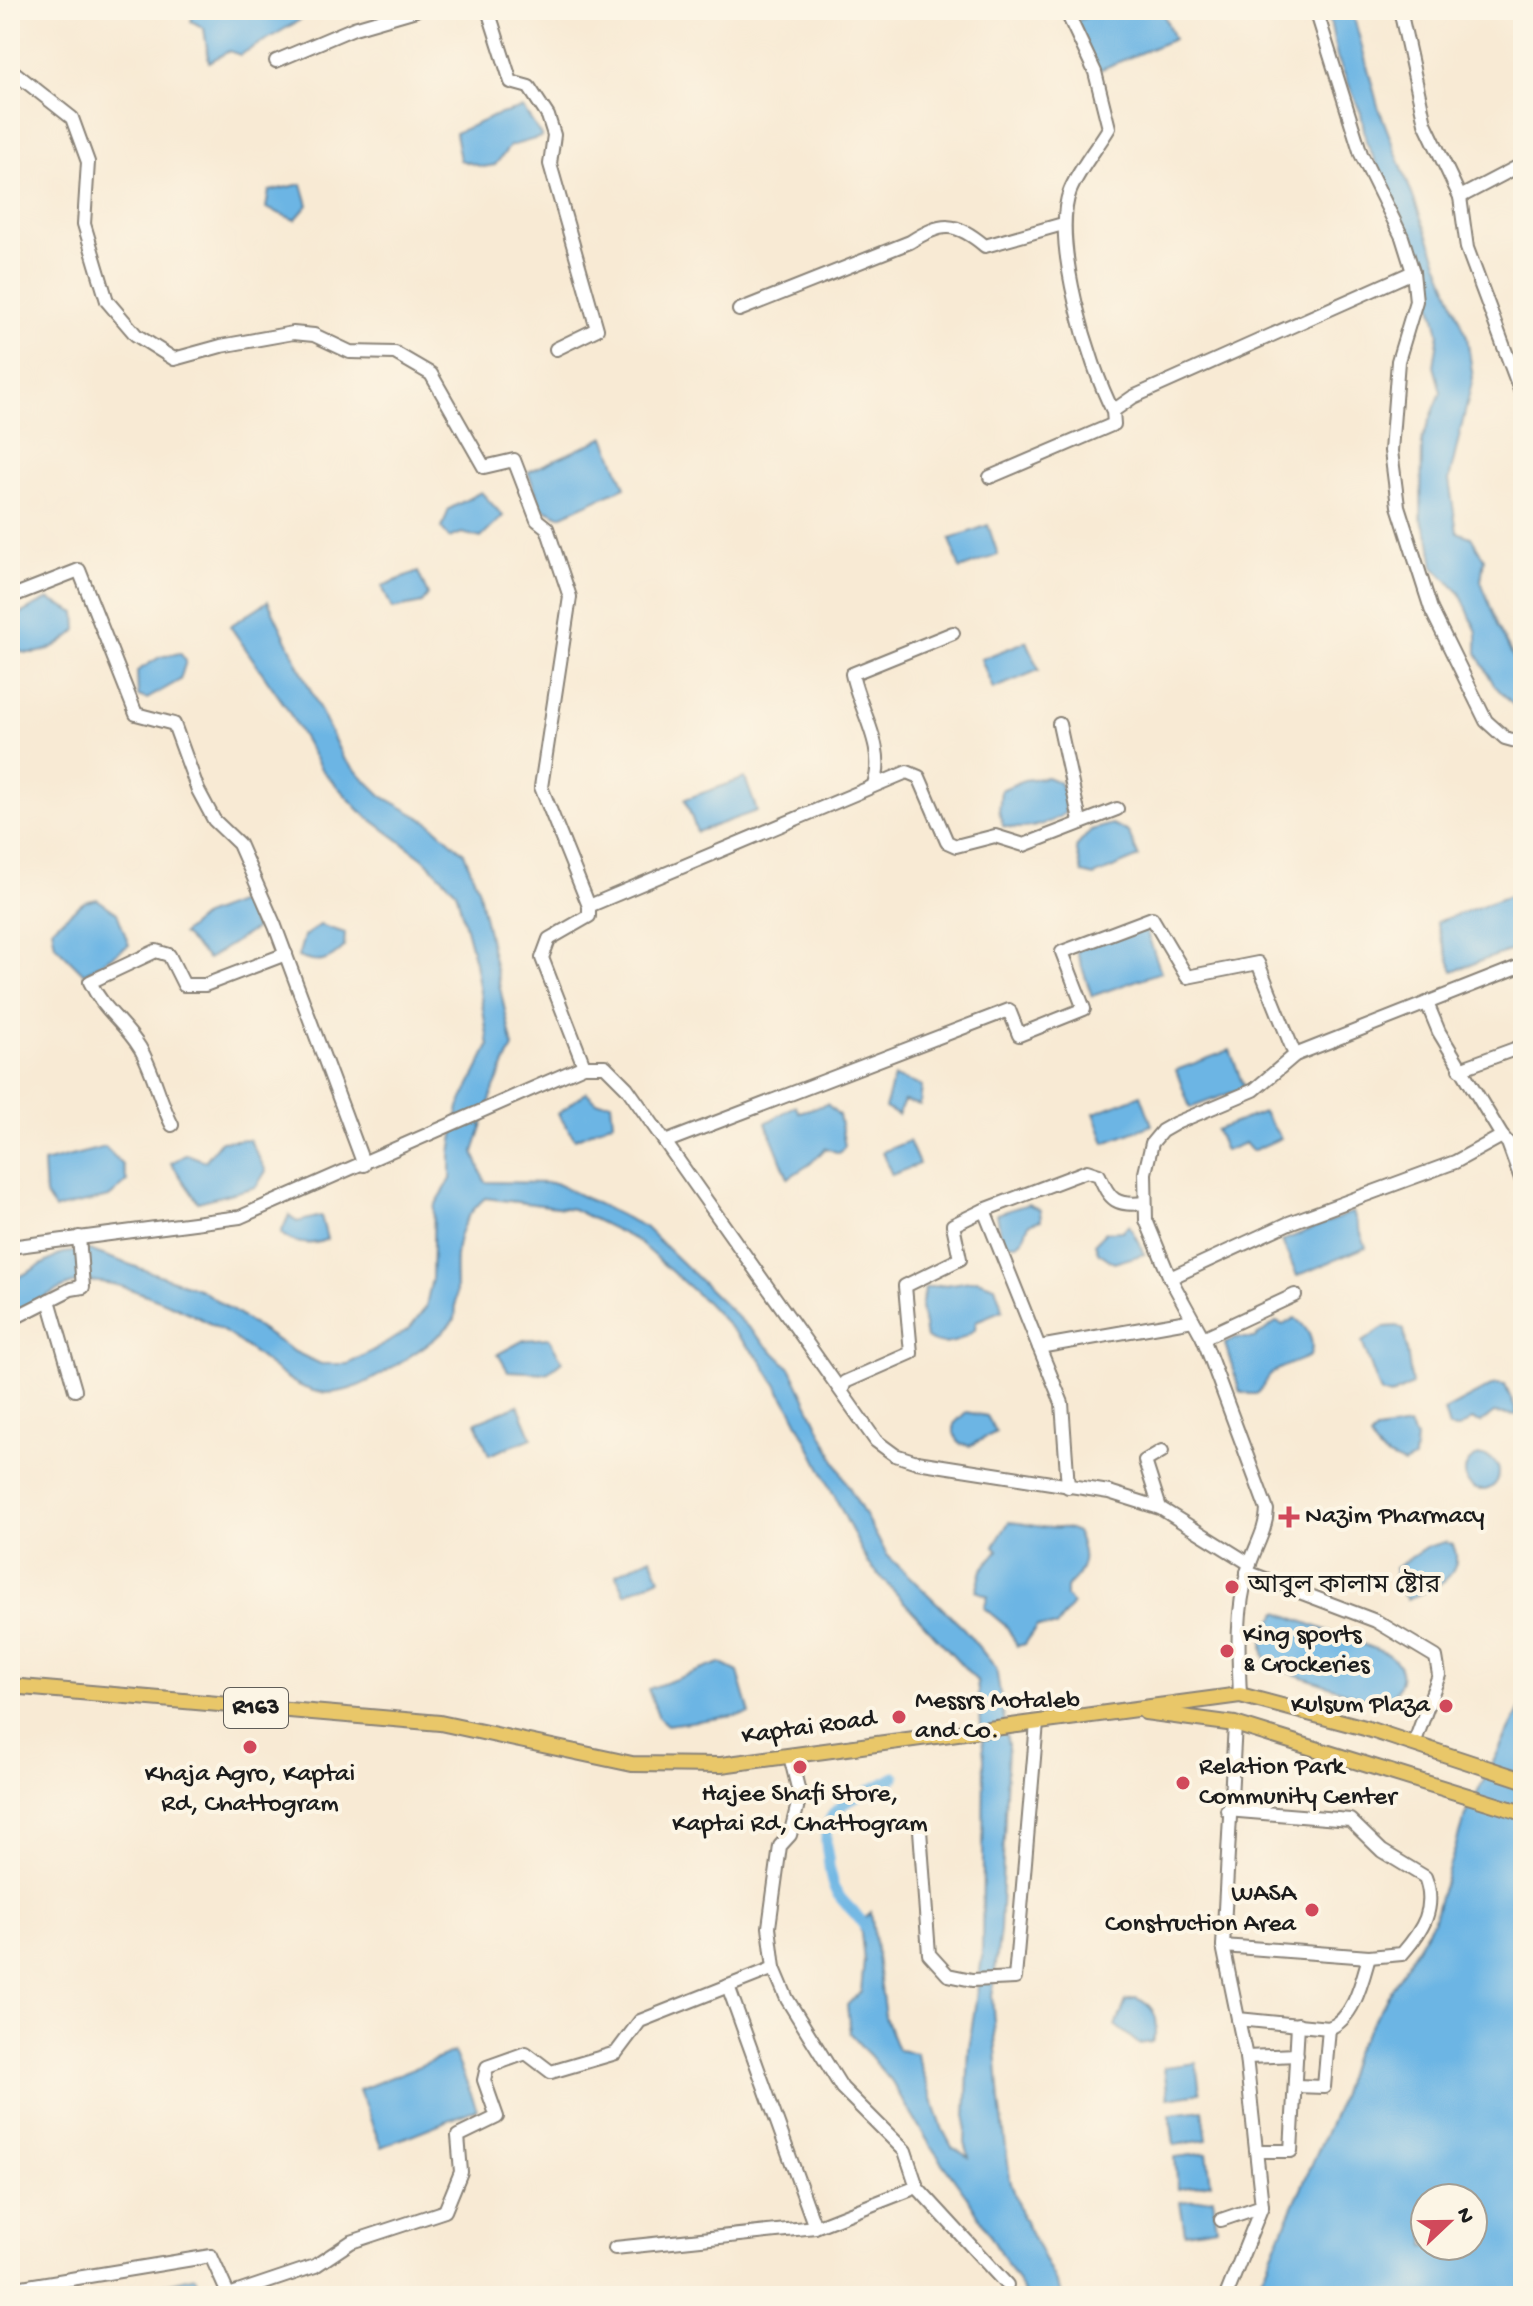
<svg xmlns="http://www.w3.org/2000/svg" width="1533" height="2306" viewBox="0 0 1533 2306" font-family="'Gochi Hand','Noto Sans Bengali',sans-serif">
  <rect width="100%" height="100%" fill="#fcf5e5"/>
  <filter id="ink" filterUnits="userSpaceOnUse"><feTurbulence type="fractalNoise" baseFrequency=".0125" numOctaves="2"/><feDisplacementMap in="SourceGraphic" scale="16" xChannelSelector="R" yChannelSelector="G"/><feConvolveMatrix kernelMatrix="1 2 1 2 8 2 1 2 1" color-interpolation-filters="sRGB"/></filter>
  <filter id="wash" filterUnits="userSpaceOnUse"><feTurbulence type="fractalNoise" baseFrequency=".006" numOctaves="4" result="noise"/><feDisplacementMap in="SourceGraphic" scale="32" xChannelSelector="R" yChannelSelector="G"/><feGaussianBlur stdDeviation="1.8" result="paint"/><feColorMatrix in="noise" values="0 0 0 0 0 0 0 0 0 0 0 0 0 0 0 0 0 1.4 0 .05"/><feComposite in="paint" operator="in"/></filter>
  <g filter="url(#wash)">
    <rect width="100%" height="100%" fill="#f8ead4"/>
    <!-- water -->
    <g fill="#6cb5e4" stroke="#446880" stroke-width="2" fill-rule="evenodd">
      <path d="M195,10H297L300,20L240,55L229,51L209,62L204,28L191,21Z"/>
      <path d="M1104,10H1162L1174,39L1097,71L1076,21Z"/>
      <path d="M1328,10H1352L1378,106L1467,337L1473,378L1449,480L1457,532L1471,537L1484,559L1481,581L1498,627L1523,677V715L1494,685L1477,653V632L1460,593L1434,567L1430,541L1421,519L1422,440L1441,392L1434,366L1439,333L1419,254L1366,141L1361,113L1337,57Z"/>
      <path d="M523,108L542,137L510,146L495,165L483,167L460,160L455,133L497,115Z"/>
      <path d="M302,184L308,205L295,220L266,208L269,191Z"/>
      <path d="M605,437L625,487L560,516L542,508L528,472Z"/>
      <path d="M481,492L503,516L481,538L462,533L449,538L442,528L449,509Z"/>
      <path d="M988,525L998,555L960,569L950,539Z"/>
      <path d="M418,572L428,595L422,603L392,609L382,586Z"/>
      <path d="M48,599L76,613L77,630C59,647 37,660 13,649L10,619Z"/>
      <path d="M268,601L343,758L382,796L430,823L464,853L478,888L513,1047L494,1088L474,1152L485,1182L555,1183L645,1227L791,1369L838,1467L887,1555L964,1629L996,1668L1008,1745L1000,1930L992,1996L1000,2102L1010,2179L1022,2216L1063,2296H1026L968,2198L932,2148L891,2081L850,2033L847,2005L861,1991L864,1961L860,1924L871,1912L885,2017L898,2050L916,2053L943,2130L952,2147L969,2157L965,2143L969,2048L982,1957L984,1758L977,1681L868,1563L792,1411L761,1360L707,1303L636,1240L573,1209L485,1198C443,1235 460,1270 455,1319C437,1340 416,1352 393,1367C310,1421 296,1380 229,1335C203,1318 171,1304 141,1293C122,1286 97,1278 76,1283C54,1289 31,1305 10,1315V1282L63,1253L89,1250L201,1290L293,1351L321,1364H348L385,1344L410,1328L426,1307L432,1278L434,1207L451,1179V1152L459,1107L489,1046L475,962L456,891L423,858L361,812L321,769L286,707L230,626Z"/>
      <path d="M1027,641L1039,670L993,689L981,659Z"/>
      <path d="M180,653L186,661L180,680L147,699L138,696L137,671L160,657Z"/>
      <path d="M1047,777L1059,782L1065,795V813C1047,826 1024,831 1003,826L999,812L1001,790L1024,780Z"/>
      <path d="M745,778L757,811L697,832L685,799Z"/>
      <path d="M1112,824L1128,832L1139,857L1094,876L1082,873L1076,847L1091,830Z"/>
      <path d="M1512,895L1523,926V946L1453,971L1436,922Z"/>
      <path d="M97,899L117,913L129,945L84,974L55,945L52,928L84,902Z"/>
      <path d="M243,901L255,929L208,959L182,934L203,916Z"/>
      <path d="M320,925L345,933L344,947C328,963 319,965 298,957L304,936Z"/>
      <path d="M1145,927L1161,972L1092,996L1076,950Z"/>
      <path d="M1230,1050L1244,1088L1190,1108L1176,1070Z"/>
      <path d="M894,1077L922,1086L920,1105L904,1101L898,1115L885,1108Z"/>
      <path d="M586,1092L597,1102H611L613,1122L575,1139L558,1114Z"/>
      <path d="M1141,1095L1152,1125L1105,1143L1094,1113Z"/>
      <path d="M827,1104L839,1115L845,1146L839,1153L826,1148L810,1164L788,1178L766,1123L795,1106L799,1112Z"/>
      <path d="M1263,1112L1281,1138L1252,1151L1245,1143L1225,1151L1216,1130Z"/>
      <path d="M249,1139L266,1171L256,1187L198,1202L171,1163L187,1154L205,1161L221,1141Z"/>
      <path d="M909,1141L919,1164L892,1175L882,1152Z"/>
      <path d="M105,1147L123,1165L127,1182L109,1197L55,1209L45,1195L43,1163Z"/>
      <path d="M1028,1204L1040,1210L1041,1220L1029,1224L1023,1239L1017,1244L1002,1243L997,1214Z"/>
      <path d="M1353,1212L1366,1247L1297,1276L1282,1241Z"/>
      <path d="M289,1215L297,1222L321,1216L327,1239C313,1246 292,1245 281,1233Z"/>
      <path d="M1129,1225L1145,1254L1114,1263L1098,1252L1095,1243L1106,1232L1122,1231Z"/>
      <path d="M977,1280L995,1286L1003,1310L976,1321L975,1330C960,1341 945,1350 926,1338L921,1307L925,1288Z"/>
      <path d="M1295,1318C1307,1327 1316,1341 1310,1356C1302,1360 1273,1369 1269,1376C1258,1391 1264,1398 1240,1392L1225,1344L1234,1338H1254L1276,1322L1283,1325Z"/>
      <path d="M1397,1326L1404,1330L1412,1385L1390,1396L1381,1393L1362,1342L1385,1327Z"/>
      <path d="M549,1338L562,1361L547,1373L508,1371L498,1354L524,1340Z"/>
      <path d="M1495,1384L1505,1385L1518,1415L1494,1413L1481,1423L1472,1420L1457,1429L1449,1428L1444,1411Z"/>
      <path d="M518,1405L532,1438L489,1455L476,1422Z"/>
      <path d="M966,1412L987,1416L996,1432L970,1446L960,1444L954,1433V1424Z"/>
      <path d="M1409,1426L1416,1438L1414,1459L1404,1464C1389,1457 1377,1455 1370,1438L1376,1431Z"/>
      <circle cx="1482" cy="1473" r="17"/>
      <path d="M1009,1522C1023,1523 1037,1527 1050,1528C1062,1529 1064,1525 1076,1532C1088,1556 1086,1570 1066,1588V1597L1073,1604L1056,1627L1037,1626L1025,1644L1017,1646L1007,1627L984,1608L988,1596L976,1591L982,1570L998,1550L994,1546Z"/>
      <path d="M1445,1542L1453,1545C1467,1576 1432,1590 1407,1599L1394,1584L1395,1568L1427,1547Z"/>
      <path d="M651,1557L660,1578L625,1594L616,1574Z"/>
      <path d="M1278,1612L1388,1654C1408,1668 1404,1684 1388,1700L1373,1701L1270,1666C1256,1646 1265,1631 1278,1612Z"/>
      <path d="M720,1663L738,1672L750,1714L667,1725L659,1718L648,1689Z"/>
      <path d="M1523,1703V2296H1253L1336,2110L1354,2052L1433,1921L1463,1821ZM1425,2198H1473V2246H1425Z"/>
      <path d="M1136,1998C1157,2006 1161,2024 1152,2042L1139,2044L1116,2026L1126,2001Z"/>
      <path d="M454,2052L477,2109L381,2147L359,2090Z"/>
      <path d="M1196,2063L1200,2093L1168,2098L1164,2067Z"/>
      <path d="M1203,2110L1207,2140L1174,2145L1170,2114Z"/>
      <path d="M1207,2153L1211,2183L1178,2189L1175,2157Z"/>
      <path d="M1213,2198L1217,2228L1185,2233L1180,2202Z"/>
      <path d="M195,2276L202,2296H118Z"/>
    </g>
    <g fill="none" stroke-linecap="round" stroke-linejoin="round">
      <!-- canal -->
      <g stroke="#6cb5e4" stroke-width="11">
        <path d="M10,43L15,46"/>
        <path d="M867,1932C862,1915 841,1904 834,1888C830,1879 829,1866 828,1857C816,1800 857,1801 895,1777"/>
      </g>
    </g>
  </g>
  <g filter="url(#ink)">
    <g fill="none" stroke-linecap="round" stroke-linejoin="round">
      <!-- minor casing -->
      <g stroke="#8a8378" stroke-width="16">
        <g id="minor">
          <path d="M488,10L511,82L529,87L548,116L554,135L550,164L597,329L556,349"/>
          <path d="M1079,10L1069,17L1095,72L1109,128C1097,148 1079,169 1070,191C1051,240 1089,365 1113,411"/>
          <path d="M1316,10L1361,154L1402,237L1413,272L1416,301L1398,361L1391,451L1398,506L1431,609L1486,721L1505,738L1523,743"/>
          <path d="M1400,10L1425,123L1460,197L1467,248L1523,398"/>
          <path d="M276,61L354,28L416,10"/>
          <path d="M10,69L72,118L88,162L84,224L107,301L136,335L174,359L221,346L293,333L314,335L350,352L395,353L431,374L484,467L514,460L537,520L547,528L570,597L541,787L589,906"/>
          <path d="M1460,197L1523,164"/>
          <path d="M739,310L910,242C942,222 955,221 985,246L1063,224"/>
          <path d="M990,477L1114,424L1113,411L1133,397L1413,272"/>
          <path d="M10,597L79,570L136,714L174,724L198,790L214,820L239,844L275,926L364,1165"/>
          <path d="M1059,724L1080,821"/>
          <path d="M874,784C887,748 859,709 852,674L953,633"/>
          <path d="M584,1066L542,958L549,939L589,916V906L907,772L919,777L947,842L956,846L995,836L1024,845L1117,809"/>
          <path d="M1460,1069L1523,1046"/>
          <path d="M172,1125C159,1100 154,1072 140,1048C124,1022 104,1011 90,982L156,951L169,955L184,985H205L286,954"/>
          <path d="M1502,1136L1508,1143L1523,1184"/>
          <path d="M665,1142L1009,1010L1019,1035L1084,1009L1062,952L1152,918L1187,977L1258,963L1295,1055"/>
          <path d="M984,1210L1087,1171L1099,1175C1110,1201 1116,1206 1145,1203"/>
          <path d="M10,1247L240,1217L584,1066H605L627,1088L876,1441L895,1455L917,1462L1109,1492L1160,1508L1250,1564"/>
          <path d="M1170,1278L1289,1223L1455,1162L1502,1136L1439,1032L1427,1003"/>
          <path d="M49,1300L75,1390"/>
          <path d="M10,1320L71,1289L83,1287L79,1237"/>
          <path d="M1203,1338L1295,1295"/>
          <path d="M842,1390L845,1382L911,1353L905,1286L960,1259L953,1225L984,1210L1039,1347"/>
          <path d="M1068,1487L1062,1403L1039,1347L1193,1320"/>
          <path d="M1160,1508L1145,1461L1162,1451"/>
          <path d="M1247,1572L1376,1621L1436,1657L1439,1675L1414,1744"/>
          <path d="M1240,1695C1238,1652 1236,1611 1248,1570C1254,1548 1266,1532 1267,1510L1203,1338L1170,1278L1146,1220L1145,1173L1152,1143L1162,1131L1176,1123L1254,1090L1295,1055L1523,965"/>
          <path d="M790,1756L800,1796L790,1835L780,1846L769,1927L774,1968L787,1999L842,2088L905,2151L917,2187"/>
          <path d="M920,1830L929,1954L948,1975L972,1980L1015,1978L1037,1723"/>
          <path d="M1223,1946L1369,1957L1402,1954C1423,1930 1437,1908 1425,1877L1382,1851L1350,1820L1227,1810"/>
          <path d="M728,1986L815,2227L917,2187L1007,2285"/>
          <path d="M1238,2019L1329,2028C1354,2019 1362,1981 1369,1957"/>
          <path d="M1246,2057L1297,2055"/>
          <path d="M1296,2086L1324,2087L1329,2028"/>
          <path d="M1259,2151H1291L1298,2024"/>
          <path d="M1221,2220L1262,2206L1246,2057L1223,1946L1235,1724"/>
          <path d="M615,2248L815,2227"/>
          <path d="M10,2289L211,2256L229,2296"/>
          <path d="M229,2295L315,2266L351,2242L445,2211L461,2172L458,2136L497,2117L484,2080L487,2067L526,2053L551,2072L616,2053L640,2021L774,1968"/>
          <path d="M1226,2296L1262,2206"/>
        </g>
      </g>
      <!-- major casing -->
      <g stroke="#8a8378" stroke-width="18">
        <g id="major">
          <path d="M10,1686L440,1723L632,1764L721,1765L1240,1695L1365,1728L1523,1780"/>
          <path d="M1145,1712L1235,1724L1523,1813"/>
        </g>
      </g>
      <!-- minor -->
      <use href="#minor" stroke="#fff" stroke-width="12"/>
      <!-- major -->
      <use href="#major" stroke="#e9c769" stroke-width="14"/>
    </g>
  </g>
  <!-- markers -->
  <g fill="#d1495b" stroke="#fcf5e5" stroke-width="3">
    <path d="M1285 1505h8v8h8v8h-8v8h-8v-8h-8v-8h8z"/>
    <circle cx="1232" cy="1587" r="8"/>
    <circle cx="1227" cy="1651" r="8"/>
    <circle cx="1446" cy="1706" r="8"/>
    <circle cx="899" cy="1717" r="8"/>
    <circle cx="250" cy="1747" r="8"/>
    <circle cx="800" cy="1767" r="8"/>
    <circle cx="1183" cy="1783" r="8"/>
    <circle cx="1312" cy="1910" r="8"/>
  </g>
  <g text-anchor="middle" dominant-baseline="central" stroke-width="8" stroke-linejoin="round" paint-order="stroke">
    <!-- shield labels -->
    <rect fill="#fcf5e5" stroke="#5f5d58" stroke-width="2" x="224" y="1688" width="64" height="40" rx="6"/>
    <g font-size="24" font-weight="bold" fill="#1c1c1c">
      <text x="256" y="1708">R163</text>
    </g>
    <!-- poi labels -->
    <g font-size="26" fill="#1c1c1c" stroke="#fcf5e5" text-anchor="start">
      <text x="1305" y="1517">Nazim Pharmacy</text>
      <text x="1248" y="1587">আবুল কালাম ষ্টোর</text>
      <text x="1243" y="1636">King sports<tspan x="1243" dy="30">&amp; Crockeries</tspan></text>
      <text x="915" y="1702">Messrs Motaleb<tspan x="915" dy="30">and Co.</tspan></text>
      <text x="1430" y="1706" text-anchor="end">Kulsum Plaza</text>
      <text x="1199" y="1768">Relation Park<tspan x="1199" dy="30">Community Center</tspan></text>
      <text x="250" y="1775" text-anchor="middle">Khaja Agro, Kaptai<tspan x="250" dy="30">Rd, Chattogram</tspan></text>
      <text x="800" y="1795" text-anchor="middle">Hajee Shafi Store,<tspan x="800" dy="30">Kaptai Rd, Chattogram</tspan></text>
      <text x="1296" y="1895" text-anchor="end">WASA<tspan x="1296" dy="30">Construction Area</tspan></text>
    </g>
    <!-- street labels -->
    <g font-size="26" fill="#1c1c1c" stroke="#fcf5e5">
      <text transform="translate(809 1729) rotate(-8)">Kaptai Road</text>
    </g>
  </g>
  <!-- margin -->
  <rect width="1533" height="2306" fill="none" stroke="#fcf5e5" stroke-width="40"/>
  <!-- north arrow -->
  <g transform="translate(1449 2222) rotate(68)"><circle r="38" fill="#fcf5e5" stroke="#a29e95" stroke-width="2"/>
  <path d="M0-6L14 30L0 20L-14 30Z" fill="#d1495b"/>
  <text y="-12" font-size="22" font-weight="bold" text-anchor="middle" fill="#1c1c1c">N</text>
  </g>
</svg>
